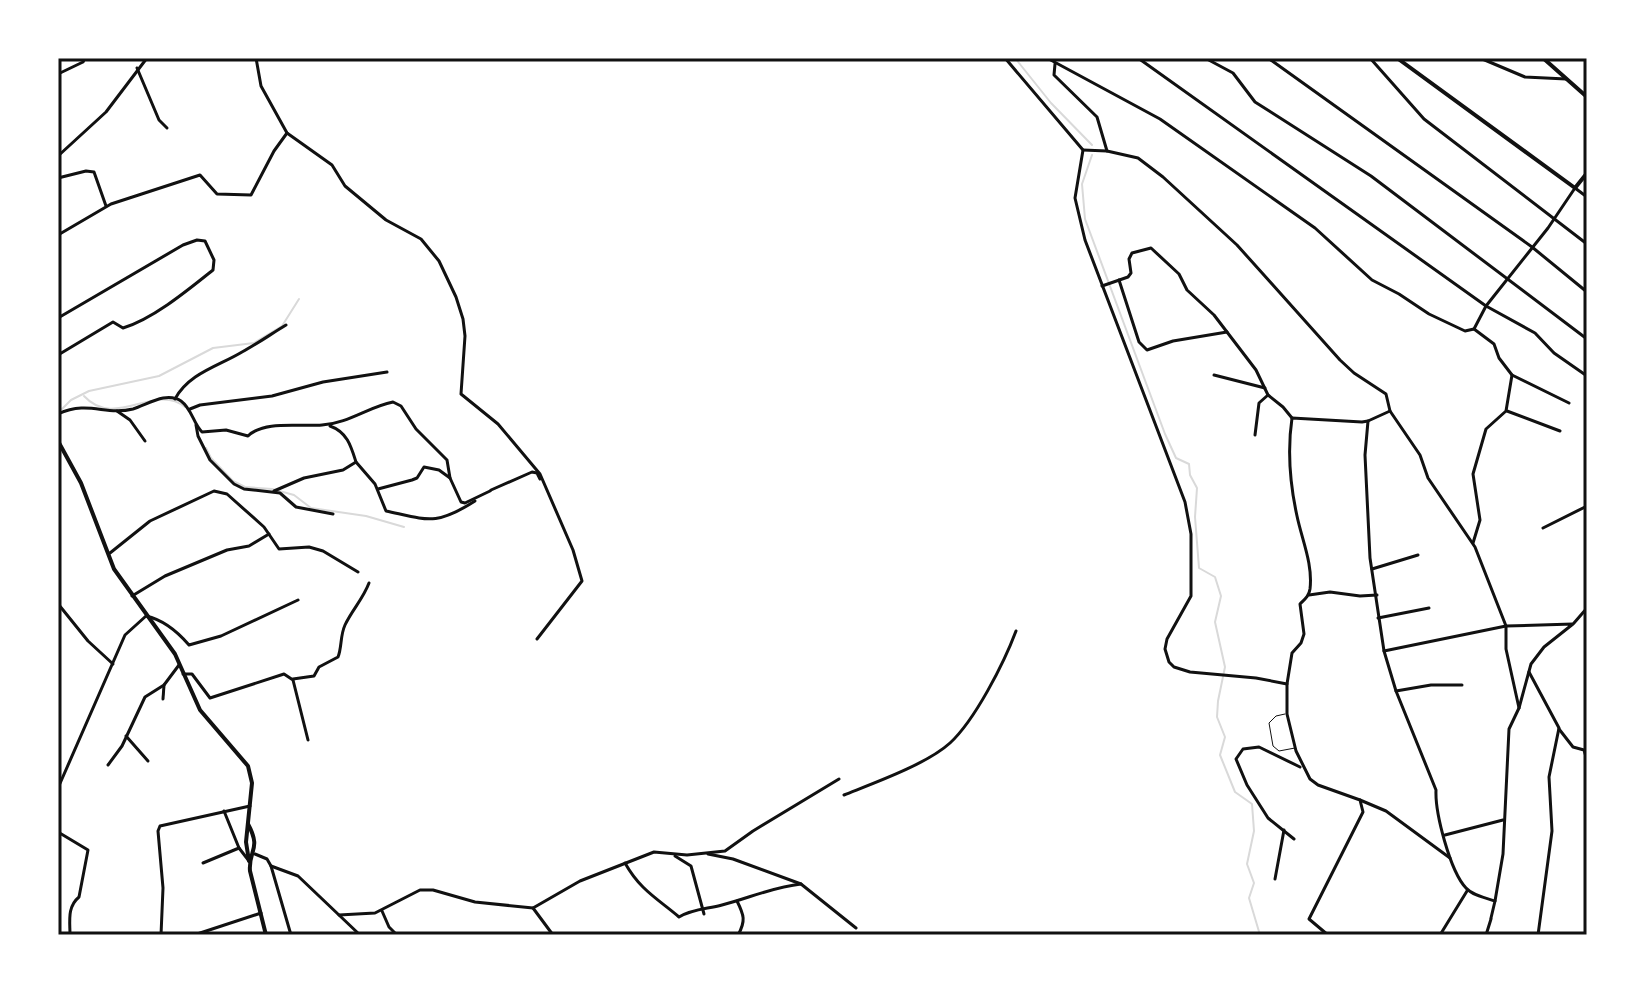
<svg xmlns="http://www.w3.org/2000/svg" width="1645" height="993" viewBox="0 0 1645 993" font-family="'Source Sans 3',sans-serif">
  <rect width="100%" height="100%" fill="#fff"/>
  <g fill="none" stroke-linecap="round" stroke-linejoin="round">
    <!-- stream -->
    <g stroke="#d9d9d9" stroke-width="2">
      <path d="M1015,58L1051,103L1092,145"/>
      <path d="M1092,155L1082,184L1085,219L1165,434L1176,458L1189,464L1190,475L1197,488L1195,517L1199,568L1215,577L1221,596L1215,622L1225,667L1218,701L1217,717L1225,737L1220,755L1235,792L1252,804L1254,831L1247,864L1254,883L1249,898L1260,935"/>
      <path d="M84,396C115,430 155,382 185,407"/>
      <path d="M58,409L60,411L71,400L89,391L159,376L213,348L254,343L282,326L299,299"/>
      <path d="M206,448L211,458L233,481L245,487L272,489L294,495L311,508L366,516L404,527"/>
    </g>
    <!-- service -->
    <path stroke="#111" stroke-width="1" d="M1285,714L1276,716L1269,723L1273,746L1279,751L1295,748"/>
    <!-- minor -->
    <g stroke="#111" stroke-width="3">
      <path d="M256,58L261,86L287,133L332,165L345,186L386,220L421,239L439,261L456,297L463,319L465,336L461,394L498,424L540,474L573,550L582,581L537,639"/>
      <path d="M1005,58L1083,150L1075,198L1085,240L1185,502L1191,534V596L1167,639L1165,649L1169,662L1174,667L1190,672L1256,678L1287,684"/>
      <path d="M1047,58L1160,119L1315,228L1372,280L1399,294L1429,314L1465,331L1474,329"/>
      <path d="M1138,58L1486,306L1535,333L1554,353L1587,376"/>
      <path d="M1205,58L1233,73L1255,102L1371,176L1587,339"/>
      <path d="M1268,58L1532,247L1587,292"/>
      <path d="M1370,58L1424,119L1587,244"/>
      <path d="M1480,58L1525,77L1566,79"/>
      <path d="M1055,64L1054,75L1097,117L1107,151"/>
      <path d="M137,68L159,120L167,128"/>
      <path d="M58,74L83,62L85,58"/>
      <path d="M1083,150L1107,151L1138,158L1163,177L1237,245L1340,360L1354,373L1386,394L1390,411L1420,455L1428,478L1475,547L1506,626V649L1519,708"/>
      <path d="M58,156L106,112L147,58"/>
      <path d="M58,178L86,171L94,172L106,206"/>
      <path d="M58,235L111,204L200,175L217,194L251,195L274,151L287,133"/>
      <path d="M1119,280L1139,342L1147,350L1173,341L1227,332"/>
      <path d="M1102,286L1128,277L1131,273L1129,259L1132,253L1151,248L1179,274L1187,290L1214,315L1256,370L1268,395L1283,407L1292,418"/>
      <path d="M58,318L183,245L197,240L205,241L214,260L213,270C188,290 153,319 123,328L113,322L58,355"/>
      <path d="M1214,375L1265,388"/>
      <path d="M1512,375L1569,403"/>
      <path d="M175,399C189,373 219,366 242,352C257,344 271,334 286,325"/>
      <path d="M190,409L200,405L272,396L323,382L387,372"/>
      <path d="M117,411L130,420L145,441"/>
      <path d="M1390,411L1368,421L1365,455L1370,558L1384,651L1396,691L1436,790C1435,813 1450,871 1466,888C1472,895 1485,898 1495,901L1491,918"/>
      <path d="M1507,411L1560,431"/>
      <path d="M58,414C89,400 105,416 133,409C147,405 166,391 181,401C192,409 193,423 202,432L226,430L248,436C264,420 300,427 322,425C349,423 368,407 393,402L401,406L416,429L447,460L450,478L461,502L465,503L490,491"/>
      <path d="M196,425L198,436L210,460L234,484L244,489L280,493L296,507L333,514"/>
      <path d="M1255,435L1259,403L1268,395"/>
      <path d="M356,462L375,484L386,511C428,520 436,526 475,501"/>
      <path d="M378,489L412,480L417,478L424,467L439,470L450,478"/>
      <path d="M491,490L532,472L537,473L540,479"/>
      <path d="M274,491L304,478L343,470L356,462C351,446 347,432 330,426"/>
      <path d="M1543,528L1587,506"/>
      <path d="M1473,543L1480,520L1473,474L1486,429L1506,411L1512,375L1499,358L1494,344L1474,329L1486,306L1548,228L1575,188L1587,197"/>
      <path d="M110,553L150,521L214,491L227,494L264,527L279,549L309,547L323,551L358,572"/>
      <path d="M1372,569L1418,555"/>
      <path d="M1309,595L1330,592L1360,596L1377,595"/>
      <path d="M132,596L165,576L227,550L249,546L269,534"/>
      <path d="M59,605L88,641L113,664"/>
      <path d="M1378,618L1429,608"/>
      <path d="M1574,623L1587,608"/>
      <path d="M1384,651L1506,626L1573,624L1544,647L1531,664L1519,708L1509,729L1503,854L1495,901"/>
      <path d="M1529,672L1559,728L1549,777L1552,831L1538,935"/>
      <path d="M183,674H192L210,698L284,674L293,680L308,740"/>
      <path d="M293,679L314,676L319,667L338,657C342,647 340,636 345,625C352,610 363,599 369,583"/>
      <path d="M1396,691L1431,685H1462"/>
      <path d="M163,699L164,685"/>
      <path d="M1559,729L1573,747L1584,750L1587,760"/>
      <path d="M126,736L148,761"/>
      <path d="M108,765L122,746L145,697L164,685L179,665"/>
      <path d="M58,788L125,635L146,616C164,620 177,631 189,645L221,636L298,600"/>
      <path d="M844,795C874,783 927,764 950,743C975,720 1004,663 1016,631"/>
      <path d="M1360,800L1386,811L1450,858"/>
      <path d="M224,811L239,848L249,861"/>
      <path d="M58,832L88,850L79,897C67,907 70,921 70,935"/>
      <path d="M1445,835L1503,820"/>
      <path d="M1294,839L1268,818L1247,785L1236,759L1243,749L1259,747L1300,767"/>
      <path d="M255,854L267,859L271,866L291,935"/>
      <path d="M708,854L733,859L801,884L856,928"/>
      <path d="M675,856L691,866L704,914"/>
      <path d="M203,863L239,848"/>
      <path d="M625,863C640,890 658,899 679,917C692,909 707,909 722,905C749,898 773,887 801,884"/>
      <path d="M271,866L298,876L360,935"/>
      <path d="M1275,879L1284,830"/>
      <path d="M737,901C744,915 746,921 738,935"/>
      <path d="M533,908L553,935"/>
      <path d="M382,911L389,927L397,935"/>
      <path d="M339,915L375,913L420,890H433L475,902L533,908L580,881L654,852L687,855L725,851L753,831L839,779"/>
      <path d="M161,935L163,888L158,831L160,826L250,806"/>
      <path d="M194,935L261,913"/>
      <path d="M1328,935L1309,919L1363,812L1360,800L1318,785L1310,779L1296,751L1287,714V684L1292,653L1301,643L1304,634L1300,604C1305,599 1309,596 1310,589C1313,564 1302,540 1297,516C1290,484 1287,452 1292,418L1362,422L1368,421"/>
      <path d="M1440,935L1467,891"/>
      <path d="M1486,935L1491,919"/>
    </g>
    <!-- tertiary -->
    <g stroke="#111" stroke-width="4">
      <path d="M1397,58L1575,188L1587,173"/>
      <path d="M248,824C262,850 248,850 250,871L266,935"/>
    </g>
    <!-- secondary -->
    <g stroke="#111" stroke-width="4">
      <path d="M1543,58L1587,97"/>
      <path d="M58,441L81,483L114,569L175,654L200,710L248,766L252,783L246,842L249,861"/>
    </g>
  </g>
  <!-- border -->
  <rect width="1645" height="993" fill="none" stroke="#ffffff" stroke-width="120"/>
  <rect x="60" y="60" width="1525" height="873" fill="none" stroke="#111" stroke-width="3"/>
</svg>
